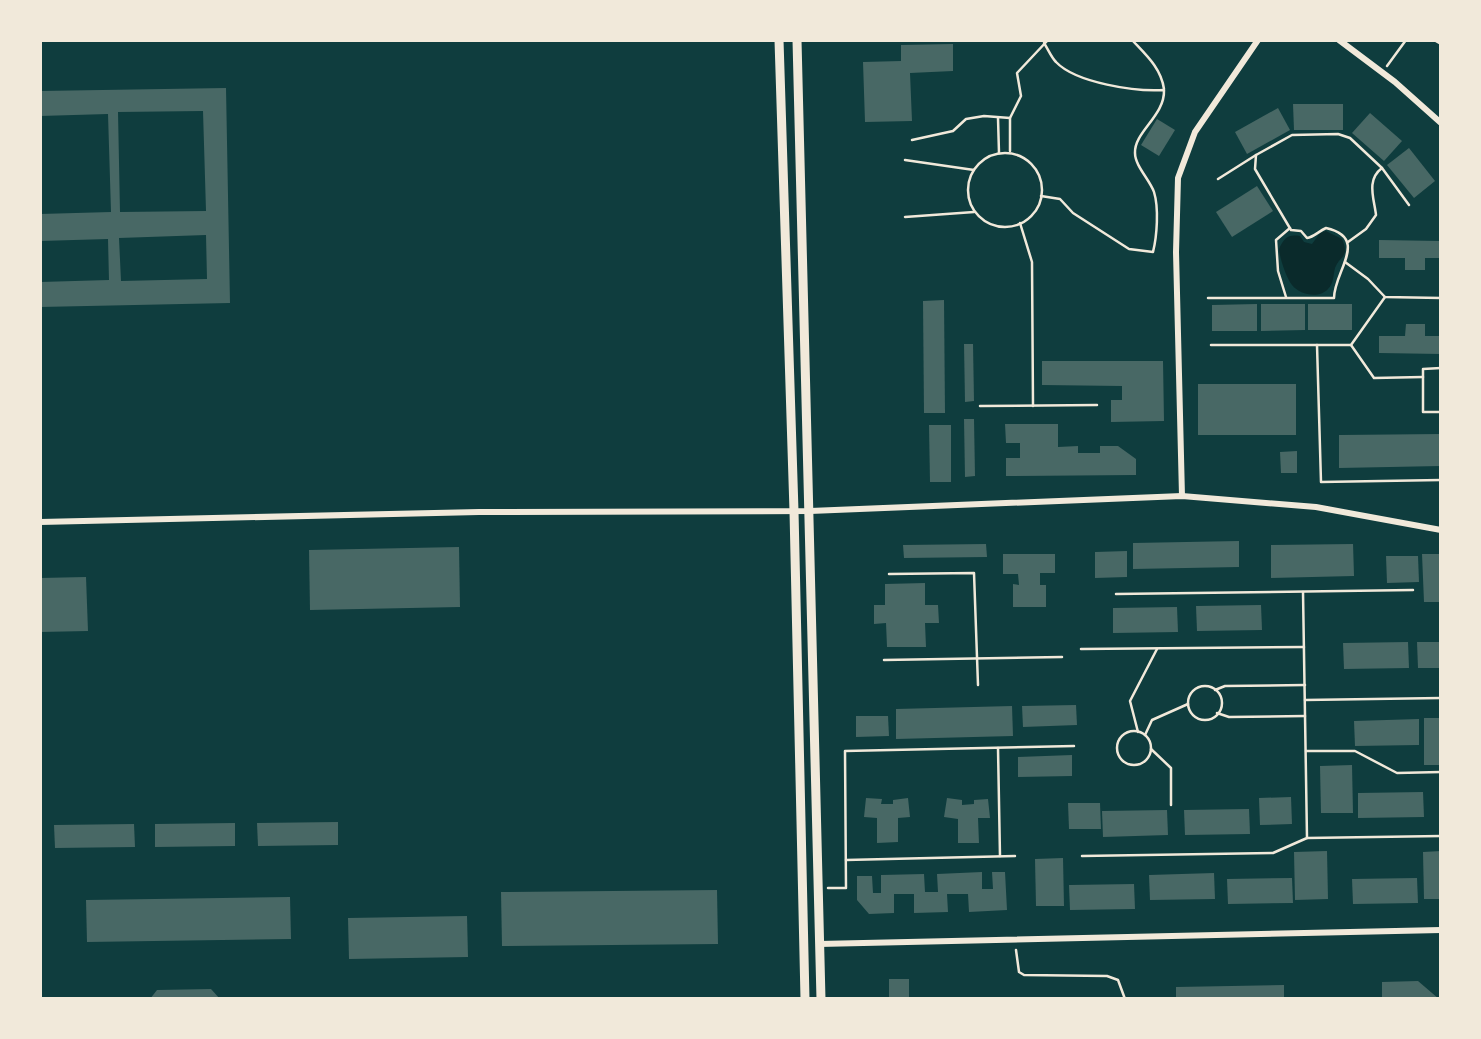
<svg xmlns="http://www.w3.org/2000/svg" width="1481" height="1039" viewBox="0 0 1481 1039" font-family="'Open Sans',sans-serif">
  <rect width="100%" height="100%" fill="#0f3d3e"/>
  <!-- water -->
  <path fill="#0a2a2b" d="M1326,231L1342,239C1350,258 1340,255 1335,268C1333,276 1334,283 1328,289C1319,299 1300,295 1292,285C1286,277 1280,259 1279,249C1284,238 1288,234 1300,236L1304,242L1312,244L1320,233Z"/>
  <!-- building -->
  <g fill="#486865" fill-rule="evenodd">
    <path d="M953,44V71L910,73L912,121L865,122L863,62L901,61V45Z"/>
    <path d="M226,88L230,303L40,307V282L109,280L108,239L40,241V214L111,212L108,114L40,116V91ZM203,111L206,211L120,212L118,112ZM206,235L207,279L121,281L119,238Z"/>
    <path d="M1293,104H1343V130H1294Z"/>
    <path d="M1278,108L1290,130L1247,154L1235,132Z"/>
    <path d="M1370,113L1402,141L1384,161L1352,133Z"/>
    <path d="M1157,119L1175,130L1159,156L1141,145Z"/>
    <path d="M1409,148L1435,181L1414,198L1387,165Z"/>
    <path d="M1257,186L1273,211L1232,237L1216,212Z"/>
    <path d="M1379,240L1441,241V258H1425V270H1405V258H1379Z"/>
    <path d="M944,300L945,413H924L923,301Z"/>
    <path d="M1257,304V331H1212V305Z"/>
    <path d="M1261,304H1305V330L1261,331Z"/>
    <rect x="1308" y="304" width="44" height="26"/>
    <path d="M1406,324H1425V336H1441V354L1379,353V336H1405Z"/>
    <path d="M964,344H973L974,401L965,402Z"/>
    <path d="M1042,361H1163L1164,421L1111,422V400H1122V386L1042,385Z"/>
    <rect x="1198" y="384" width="98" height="51"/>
    <path d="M964,419H974L975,476L965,477Z"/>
    <path d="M1005,424H1058V447L1078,446V453H1100V446H1118L1136,459V475L1006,476V458H1020V443H1006Z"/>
    <path d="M929,425H951V482H930Z"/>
    <path d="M1441,434V466L1339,468V435Z"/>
    <path d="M1297,451V473H1281L1280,452Z"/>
    <path d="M1239,541V567L1133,569V543Z"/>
    <path d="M986,544L987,557L904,558L903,545Z"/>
    <path d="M1353,544L1354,576L1271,578V545Z"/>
    <path d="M459,547L460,607L310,610L309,550Z"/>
    <path d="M1127,551V577L1095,578V552Z"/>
    <path d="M1003,554H1055V573H1040V585H1046V607H1013V584L1019,585L1018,574H1003Z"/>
    <path d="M1422,554H1441V602H1424Z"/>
    <path d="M1386,556H1418L1419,582L1387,583Z"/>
    <path d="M86,577L88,631L40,632V578Z"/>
    <path d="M925,583V605H938L939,623H925L926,647H887L886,623L874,624V605H885V584Z"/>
    <path d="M1261,605L1262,630L1197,631L1196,606Z"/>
    <path d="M1177,607L1178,632L1113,633V608Z"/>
    <path d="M1408,642L1409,668L1344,669L1343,643Z"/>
    <path d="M1417,642H1441V668H1418Z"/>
    <path d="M1076,705L1077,725L1023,727L1022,706Z"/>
    <path d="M1012,706L1013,736L896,739V709Z"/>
    <path d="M856,716H888L889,736L856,737Z"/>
    <rect x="1424" y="718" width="17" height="47"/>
    <path d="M1419,719V745L1355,746L1354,721Z"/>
    <path d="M1072,755V776L1018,777V757Z"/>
    <path d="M1352,765L1353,813H1321L1320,766Z"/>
    <path d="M1423,792L1424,817L1358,818V793Z"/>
    <path d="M1291,797L1292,824L1260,825L1259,798Z"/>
    <path d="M866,798L882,799L881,804H893V800L908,798L910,817L898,818V842L877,843V818L864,817Z"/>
    <path d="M947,798L962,800V805L974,804V800L988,799L990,818H978L979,843H958V819L944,817Z"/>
    <path d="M1068,803H1100L1101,829H1069Z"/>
    <path d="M1249,809L1250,834L1185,835L1184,810Z"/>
    <path d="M1167,810L1168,835L1103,837L1102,811Z"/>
    <path d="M338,822V845L258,846L257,823Z"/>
    <path d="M235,823V846L155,847V824Z"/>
    <path d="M134,824L135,847L55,848L54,825Z"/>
    <path d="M1327,851L1328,899L1295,900L1294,852Z"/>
    <path d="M1441,851V899H1424L1423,852Z"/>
    <path d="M1063,858L1064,906H1036L1035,859Z"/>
    <path d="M982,872V889H993L992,872H1005L1007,910L969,912L968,894H947L948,912L914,913V894H894V913L869,914L857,900V876H872L873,893H881V875L924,874L925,892H938L937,874Z"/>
    <path d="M1214,873L1215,899L1150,900L1149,875Z"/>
    <path d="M1292,878L1293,903L1228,904L1227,879Z"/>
    <path d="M1417,878L1418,903L1353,904L1352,879Z"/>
    <path d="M1134,884L1135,909L1070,910L1069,885Z"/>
    <path d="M717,890L718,944L502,946L501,892Z"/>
    <path d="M290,897L291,939L87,942L86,900Z"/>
    <path d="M467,916L468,957L349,959L348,918Z"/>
    <rect x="889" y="979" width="20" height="20"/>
    <path d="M1418,981L1439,999H1382V982Z"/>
    <path d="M1284,985V999H1176V987Z"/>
    <path d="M211,989L220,999H150L157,990Z"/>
  </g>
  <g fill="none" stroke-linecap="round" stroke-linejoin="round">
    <!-- path -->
    <g stroke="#f1e9da" stroke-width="2.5">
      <path d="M1132,40C1146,55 1161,68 1164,89"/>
      <path d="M1434,40L1441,44"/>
      <path d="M1441,47V55"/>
      <path d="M1387,66L1406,40"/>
      <path d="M998,118L999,153"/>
      <path d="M912,140L953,131L966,119L984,116L1010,118"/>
      <path d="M1010,151V118L1021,96L1017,73L1048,40"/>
      <circle cx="1005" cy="190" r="37"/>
      <path d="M905,160L974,170"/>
      <path d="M1218,179L1256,155L1292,135L1338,134L1350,138L1382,168L1409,205"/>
      <path d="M1041,196L1060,199L1073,213L1129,249L1153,252C1157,236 1159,208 1154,192C1150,180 1135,166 1135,153C1134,132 1165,116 1164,90C1136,92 1076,83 1056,62C1051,57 1048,49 1044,43"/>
      <path d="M905,217L974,212"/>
      <path d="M1020,223L1032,262L1033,406"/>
      <path d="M1348,242L1366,229L1376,215C1374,198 1366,180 1382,168"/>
      <path d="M1345,262L1368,279L1385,297L1441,298"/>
      <path d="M1286,297L1278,271L1276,240L1290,228"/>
      <path d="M1208,298H1334C1334,271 1370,238 1326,228C1319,231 1314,237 1307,238L1301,231L1291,230L1255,169L1256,155"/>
      <path d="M1211,345H1351L1385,297"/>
      <path d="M1317,345L1321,482L1441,480"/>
      <path d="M1351,345L1374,378L1423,377"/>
      <path d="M1441,368L1423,369V412H1441"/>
      <path d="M980,406L1097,405"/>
      <path d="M889,574L974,573L978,685"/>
      <path d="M1116,594L1413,590"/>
      <path d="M1081,649L1304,647"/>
      <path d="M884,660L1062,657"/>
      <circle cx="1205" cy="703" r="17"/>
      <path d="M1215,690L1225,686L1305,685"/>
      <path d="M1305,700L1441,698"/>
      <path d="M1217,713L1229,717L1305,716"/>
      <circle cx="1134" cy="748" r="17"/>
      <path d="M1138,732L1130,701L1157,649"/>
      <path d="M1145,735L1152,720L1188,704"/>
      <path d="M998,748L1000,856"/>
      <path d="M1151,749L1171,768V805"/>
      <path d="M1306,751H1355L1397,773L1441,772"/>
      <path d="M1307,838L1441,836"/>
      <path d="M1082,856L1273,853L1307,838L1303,592"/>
      <path d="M846,860L1015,856"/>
      <path d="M828,888H846L845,751L1074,746"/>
      <path d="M1016,950L1019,972L1024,975L1107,976L1118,980L1125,999"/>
    </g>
    <!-- minor -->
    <g stroke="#f1e9da" stroke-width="6">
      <path d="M1339,40L1395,82L1441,123"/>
      <path d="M1182,496L1176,252L1178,178L1195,132L1258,40"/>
      <path d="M40,522L479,512L810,511L1182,496L1316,507L1441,530"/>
      <path d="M819,944L1441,930"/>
    </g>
    <!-- secondary -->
    <g stroke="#f1e9da" stroke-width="9">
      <path d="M779,40L794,511L805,999"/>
      <path d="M797,40L821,999"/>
    </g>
  </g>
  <!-- border -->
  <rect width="1481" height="1039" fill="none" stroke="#f1e9da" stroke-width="84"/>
</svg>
